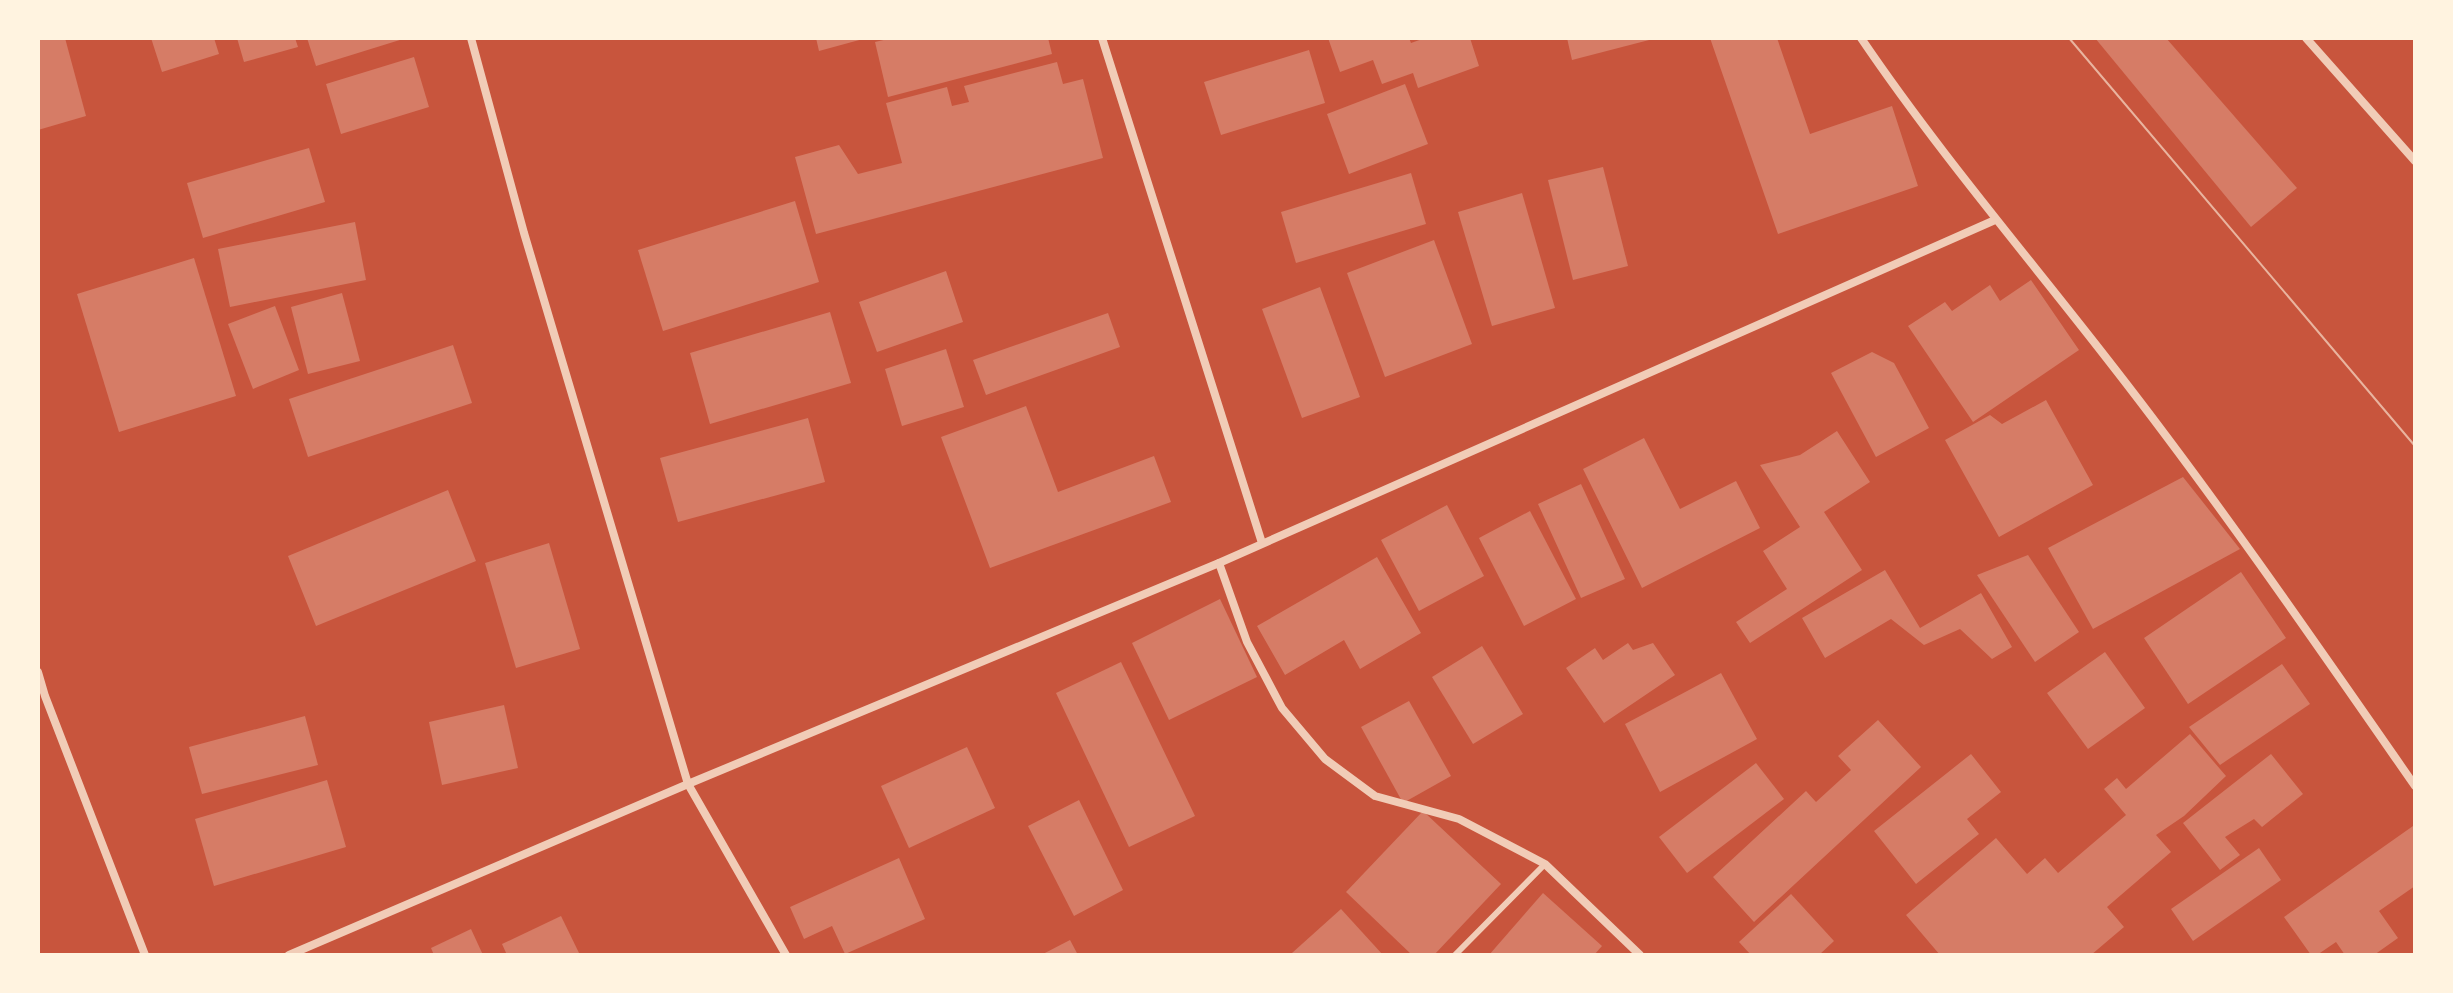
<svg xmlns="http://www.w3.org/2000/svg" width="2453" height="993" viewBox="0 0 2453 993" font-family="Quicksand,sans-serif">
  <rect width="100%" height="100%" fill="#c8553d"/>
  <!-- building -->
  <g fill="#d67c66">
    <path d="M38,38H65L86,116L38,130Z"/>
    <path d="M151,38H214L219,54L162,72Z"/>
    <path d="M237,38H295L298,47L244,62Z"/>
    <path d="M307,38H403V39L316,66Z"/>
    <path d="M816,38H863V39L819,51Z"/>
    <path d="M892,38H1048L1052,54L888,97L875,42Z"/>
    <path d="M1328,38H1409L1411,43L1425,38H1470L1479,66L1418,88L1413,73L1382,84L1373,60L1340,72Z"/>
    <path d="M1567,38H1653V39L1572,60Z"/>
    <path d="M1710,38H1777L1810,134L1892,106L1918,186L1778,234Z"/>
    <path d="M2095,38H2166L2297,188L2251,227Z"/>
    <path d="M1309,50L1325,103L1221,135L1204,82Z"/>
    <path d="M414,57L429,107L341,134L326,84Z"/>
    <path d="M1057,62L1063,84L1083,79L1103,158L816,234L795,157L839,145L858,174L902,163L886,103L947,87L952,106L969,102L964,86Z"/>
    <path d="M1405,84L1428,144L1349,174L1327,114Z"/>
    <path d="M309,148L325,202L203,238L187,183Z"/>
    <path d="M1603,167L1628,266L1573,280L1548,180Z"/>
    <path d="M1411,173L1426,224L1296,263L1281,212Z"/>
    <path d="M1522,193L1555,308L1492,326L1458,212Z"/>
    <path d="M795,201L819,282L663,331L638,250Z"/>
    <path d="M355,222L366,280L230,307L218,249Z"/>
    <path d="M1434,240L1472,344L1385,377L1347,273Z"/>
    <path d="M194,258L236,396L119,432L77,294Z"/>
    <path d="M946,271L963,322L877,352L859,302Z"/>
    <path d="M2031,280L2079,350L1973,422L1908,326L1945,302L1952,311L1990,285L2000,301Z"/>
    <path d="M1320,287L1360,397L1302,418L1262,309Z"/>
    <path d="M342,293L360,361L308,374L291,307Z"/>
    <path d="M275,306L299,370L253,389L228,324Z"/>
    <path d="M830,312L851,383L710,424L690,353Z"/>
    <path d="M1108,313L1120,347L986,395L973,360Z"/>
    <path d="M453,345L472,403L308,457L289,399Z"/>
    <path d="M946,349L964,407L902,426L885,369Z"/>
    <path d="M1872,352L1894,363L1929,428L1876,457L1831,373Z"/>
    <path d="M2046,400L2093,485L1999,537L1945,440L1990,415L2002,424Z"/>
    <path d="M1026,406L1058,492L1154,456L1171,502L990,568L941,437Z"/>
    <path d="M808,418L825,482L678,522L660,458Z"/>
    <path d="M1837,431L1870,482L1824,512L1862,570L1750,643L1736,622L1787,589L1763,551L1800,527L1760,465L1800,455Z"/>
    <path d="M1644,438L1680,509L1736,481L1760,528L1642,588L1583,469Z"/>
    <path d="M2183,477L2240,549L2093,629L2048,548Z"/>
    <path d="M1581,484L1625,579L1581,598L1538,504Z"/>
    <path d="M448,490L476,561L316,626L288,556Z"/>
    <path d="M1447,505L1484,576L1419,611L1381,540Z"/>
    <path d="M1530,511L1576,599L1524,626L1479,538Z"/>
    <path d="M549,543L580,649L516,668L485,563Z"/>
    <path d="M2028,555L2079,632L2035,662L1977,575Z"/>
    <path d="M1377,557L1421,633L1360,669L1344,640L1285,675L1257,626Z"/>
    <path d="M1885,570L1920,628L1981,593L2012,647L1992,659L1960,629L1924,645L1891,619L1825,658L1802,618Z"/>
    <path d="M2241,572L2286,638L2188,704L2144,638Z"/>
    <path d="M1220,599L1257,677L1169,720L1132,643Z"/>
    <path d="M1628,643L1633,650L1653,643L1675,675L1604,723L1566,668L1595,648L1603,660Z"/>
    <path d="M1482,646L1523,714L1473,744L1432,677Z"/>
    <path d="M2105,652L2145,708L2088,749L2047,693Z"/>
    <path d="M1121,662L1195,816L1129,847L1056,693Z"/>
    <path d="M2282,664L2310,704L2220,765L2189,727Z"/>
    <path d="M1721,673L1757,739L1660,792L1625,724Z"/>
    <path d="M1409,701L1451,776L1403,803L1361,727Z"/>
    <path d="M504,705L518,768L442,785L429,722Z"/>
    <path d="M305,716L318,765L202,794L189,747Z"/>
    <path d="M1878,720L1921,767L1754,922L1713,877L1806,791L1816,802L1851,770L1838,756Z"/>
    <path d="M2190,734L2226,776L2184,816L2156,835L2171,852L2107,907L2124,927L2091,955H1940L1906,915L1996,838L2027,874L2045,858L2058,873L2126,815L2104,789L2117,778L2126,789Z"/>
    <path d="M967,747L995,808L909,848L881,786Z"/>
    <path d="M1971,754L2001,792L1967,819L1979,834L1916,884L1874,831Z"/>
    <path d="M2271,754L2303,794L2262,827L2254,819L2225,837L2240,855L2220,870L2183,823Z"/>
    <path d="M1756,763L1784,799L1687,873L1659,837Z"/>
    <path d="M327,780L346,847L214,886L195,819Z"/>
    <path d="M1079,800L1123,890L1074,916L1028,826Z"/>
    <path d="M1423,811L1501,884L1434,955H1412L1346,892Z"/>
    <path d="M2413,826L2415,886L2379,911L2398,938L2374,955H2345L2336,942L2317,955H2311L2284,917Z"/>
    <path d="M2259,848L2281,880L2193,941L2171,909Z"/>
    <path d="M899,858L925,919L845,954L832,926L804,939L790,907Z"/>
    <path d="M1543,893L1602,946L1594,955H1489Z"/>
    <path d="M1791,894L1834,941L1819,955H1751L1739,942Z"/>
    <path d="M1341,909L1383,955H1294L1292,953Z"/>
    <path d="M561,916L580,955H507L502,944Z"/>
    <path d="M471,929L483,955H434L431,948Z"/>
    <path d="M1070,940L1078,955H1041Z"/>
  </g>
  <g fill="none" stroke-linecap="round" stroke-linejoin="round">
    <!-- service -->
    <path stroke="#f1ccb7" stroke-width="6" d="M1455,955L1545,864"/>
    <!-- minor -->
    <g stroke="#f1ccb7" stroke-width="8">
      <path d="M471,38L524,233L688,784L786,955"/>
      <path d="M1102,38L1262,543"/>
      <path d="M1861,38C1939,153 2030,259 2115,369C2220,504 2317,645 2415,786"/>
      <path d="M2306,38L2415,161"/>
      <path d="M1219,563L1247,642L1282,708L1325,759L1375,796L1459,819L1545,864L1640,955"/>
      <path d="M38,672L45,696L145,955"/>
      <path d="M289,955L688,784L1219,563L1995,220"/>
    </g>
    <!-- tram -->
    <path stroke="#e9b49f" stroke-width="2" d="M2069,38L2415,446"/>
  </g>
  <!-- border -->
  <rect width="2453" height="993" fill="none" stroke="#fff3e0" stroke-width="80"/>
</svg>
